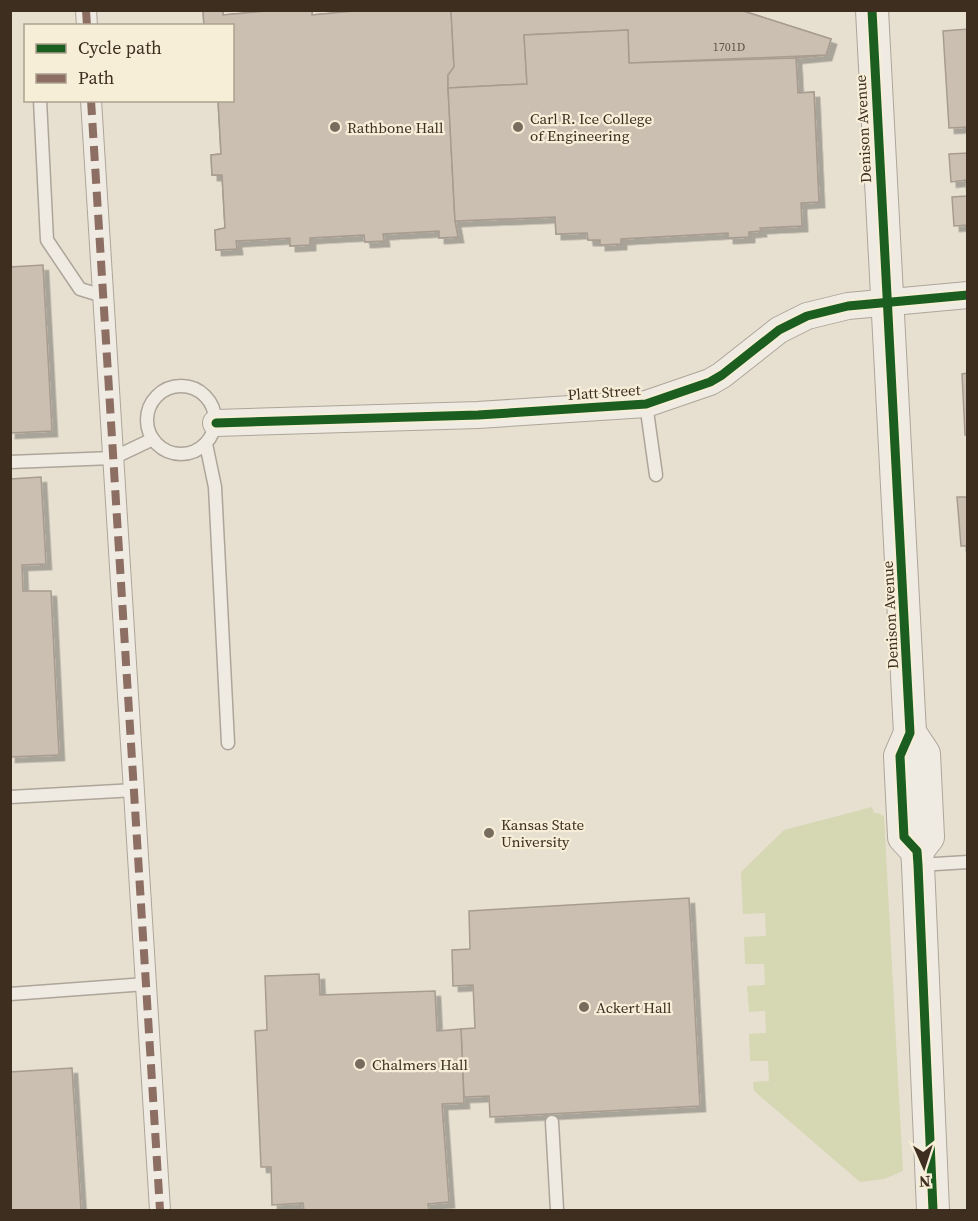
<svg xmlns="http://www.w3.org/2000/svg" width="978" height="1221" viewBox="0 0 978 1221" font-family="'Source Serif 4',serif">
  <defs>
    <filter id="shadow"><feDropShadow dx="5.5" dy="5.5" stdDeviation="0" flood-color="#0004"/></filter>
  </defs>
  <rect width="100%" height="100%" fill="#e7e0d1"/>
  <!-- green -->
  <path fill="#d6d7b3" d="M872,807L874,813H877L884,816L903,1171L884,1179L860,1182L754,1091L753,1082L769,1081L768,1061H750L749,1034L766,1033L765,1011L749,1012L747,986L765,985L764,964H745L744,937L766,936L765,913L743,914L741,872L784,830Z"/>
  <!-- building -->
  <g fill="#cbbfb2" stroke="#a89c90" stroke-width="1.5" filter="url(#shadow)">
    <path d="M203,10H223V15L279,10H312V15L365,10H740L831,39L826,55L796,58L798,93L814,92L819,202L801,203L802,226L760,228L761,231L749,232V237L728,238V233L621,239V244L600,245V240H588L587,233L556,234L555,217L455,221L458,237L439,238V231L383,234L384,241L365,242L364,235L310,238V245L290,246V238L236,241L237,249L216,250L215,230L225,228L222,175H212L211,155L221,154L218,100H232V26H204Z"/>
    <path d="M203,10H223V15L279,10H312V15L365,10H451L454,67L448,75V88L455,221L458,237L439,238V231L383,234L384,241L365,242L364,235L310,238V245L290,246V238L236,241L237,249L216,250L215,230L225,228L222,175H212L211,155L221,154L218,100H232V26H204Z"/>
    <path d="M451,10H740L831,39L826,55L629,63L628,30L524,35L527,84L448,88V75L454,67Z"/>
    <path d="M968,29V127L949,128L943,31Z"/>
    <path d="M628,30L629,63L796,58L798,93L814,92L819,202L801,203L802,226L760,228L761,231L749,232V237L728,238V233L621,239V244L600,245V240H588L587,233L556,234L555,217L455,221L448,88L527,84L524,35Z"/>
    <path d="M968,153V225L954,226L952,197L967,196L966,180L951,182L949,154Z"/>
    <path d="M43,265L52,431L10,433V267Z"/>
    <path d="M968,373V435H965L962,374Z"/>
    <path d="M41,477L46,564L22,565L23,591H51L59,755L10,757V479Z"/>
    <path d="M957,497H968V546H961Z"/>
    <path d="M689,898L700,1106L490,1117L489,1096L464,1097L461,1029L475,1028L473,985L453,986L452,950L470,949L469,911Z"/>
    <path d="M319,974L320,995L435,991L437,1031L461,1029L464,1103L442,1104L449,1202L428,1204L429,1210H304L303,1203L272,1205L271,1167H261L255,1031L267,1030L265,976Z"/>
    <path d="M72,1068L81,1210H10V1072Z"/>
  </g>
  <g fill="none" stroke-linecap="round" stroke-linejoin="round">
    <!-- service casing -->
    <g stroke="#ada599" stroke-width="15">
      <g id="service">
        <path d="M40,100L47,240L80,289L103,296"/>
        <circle cx="181" cy="420" r="34"/>
        <path d="M646,404L656,475"/>
        <path d="M206,444L215,487L228,743"/>
        <path d="M10,462L113,458L153,439"/>
        <path d="M10,797L135,790"/>
        <path d="M919,865L968,862"/>
        <path d="M10,994L146,984"/>
        <path d="M552,1122L557,1210"/>
      </g>
    </g>
    <!-- pedestrian casing -->
    <g stroke="#ada599" stroke-width="22">
      <g id="pedestrian">
        <path d="M86,10L87,26"/>
        <path d="M91,100L160,1210"/>
      </g>
    </g>
    <!-- minor casing -->
    <g stroke="#ada599" stroke-width="28">
      <path id="minor" d="M216,423L478,415L646,404L710,382L722,375L779,330L807,316L848,306L968,295"/>
    </g>
    <!-- tertiary casing -->
    <g stroke="#ada599" stroke-width="34">
      <g id="tertiary">
        <path d="M872,10L910,733L900,756L904,837L917,851L918,865L933,1210"/>
        <path d="M910,733L924,754L928,837L917,851"/>
      </g>
    </g>
    <!-- service -->
    <use href="#service" stroke="#efebe3" stroke-width="12"/>
    <!-- pedestrian -->
    <use href="#pedestrian" stroke="#efebe3" stroke-width="20"/>
    <!-- minor -->
    <use href="#minor" stroke="#efebe3" stroke-width="26"/>
    <!-- tertiary -->
    <use href="#tertiary" stroke="#efebe3" stroke-width="32"/>
    <!-- quiet -->
    <g stroke="#8d6e63" stroke-width="8" stroke-dasharray="15 8" stroke-linecap="butt">
      <path d="M86,10L87,26"/>
      <path d="M91,100L160,1210"/>
    </g>
    <!-- cycleway casing -->
    <g stroke="#f7eed8" stroke-width="13">
      <g id="cycleway">
        <path d="M872,10L910,733L900,756L904,837L917,851L918,865L933,1210"/>
        <path d="M216,423L478,415L646,404L710,382L722,375L779,330L807,316L848,306L968,295"/>
      </g>
    </g>
    <!-- cycleway -->
    <use href="#cycleway" stroke="#1b5e20" stroke-width="9"/>
  </g>
  <!-- markers -->
  <g fill="#786c5e" stroke="#f7eed8" stroke-width="2">
    <circle cx="335" cy="127" r="6"/>
    <circle cx="518" cy="127" r="6"/>
    <circle cx="489" cy="833" r="6"/>
    <circle cx="584" cy="1007" r="6"/>
    <circle cx="360" cy="1064" r="6"/>
  </g>
  <g text-anchor="middle" dominant-baseline="central" stroke-width="4.5" stroke-linejoin="round" paint-order="stroke">
    <!-- number labels -->
    <g font-size="12" fill="#605244">
      <text x="729" y="47">1701D</text>
    </g>
    <!-- poi labels -->
    <g font-size="15" fill="#3d2e20" stroke="#f7eed8" text-anchor="start">
      <text x="530" y="118">Carl R. Ice College<tspan x="530" dy="17">of Engineering</tspan></text>
      <text x="347" y="127">Rathbone Hall</text>
      <text x="501" y="824">Kansas State<tspan x="501" dy="17">University</tspan></text>
      <text x="596" y="1007">Ackert Hall</text>
      <text x="372" y="1064">Chalmers Hall</text>
    </g>
    <!-- street labels -->
    <g font-size="15" fill="#3d2e20" stroke="#f7eed8">
      <text transform="translate(863 129) rotate(-93)">Denison Avenue</text>
      <text transform="translate(604 392) rotate(-4)">Platt Street</text>
      <text transform="translate(890 615) rotate(-93)">Denison Avenue</text>
    </g>
  </g>
  <!-- border -->
  <rect width="978" height="1221" fill="none" stroke="#3d2e20" stroke-width="24"/>
  <!-- legend -->
  <rect x="24" y="24" width="210" height="78" fill="#f7eed8" stroke="#ada18e" stroke-width="1.5"/>
  <rect x="36" y="44" width="30" height="9" fill="#1b5e20" stroke="#ada18e" stroke-width="1.5"/>
  <text x="78" y="54" font-size="18" fill="#3d2e20">Cycle path</text>
  <rect x="36" y="74" width="30" height="9" fill="#8d6e63" stroke="#ada18e" stroke-width="1.5"/>
  <text x="78" y="84" font-size="18" fill="#3d2e20">Path</text>
  <!-- north arrow -->
  <g transform="translate(924 1167) rotate(177)" stroke="#f7eed8" stroke-width="4.5" paint-order="stroke">
  <path d="M0-4.5L10 22L0 15L-10 22Z" fill="#3d2e20"/>
  <text y="-9" font-size="16" font-weight="bold" text-anchor="middle" fill="#3d2e20">N</text>
  </g>
</svg>
